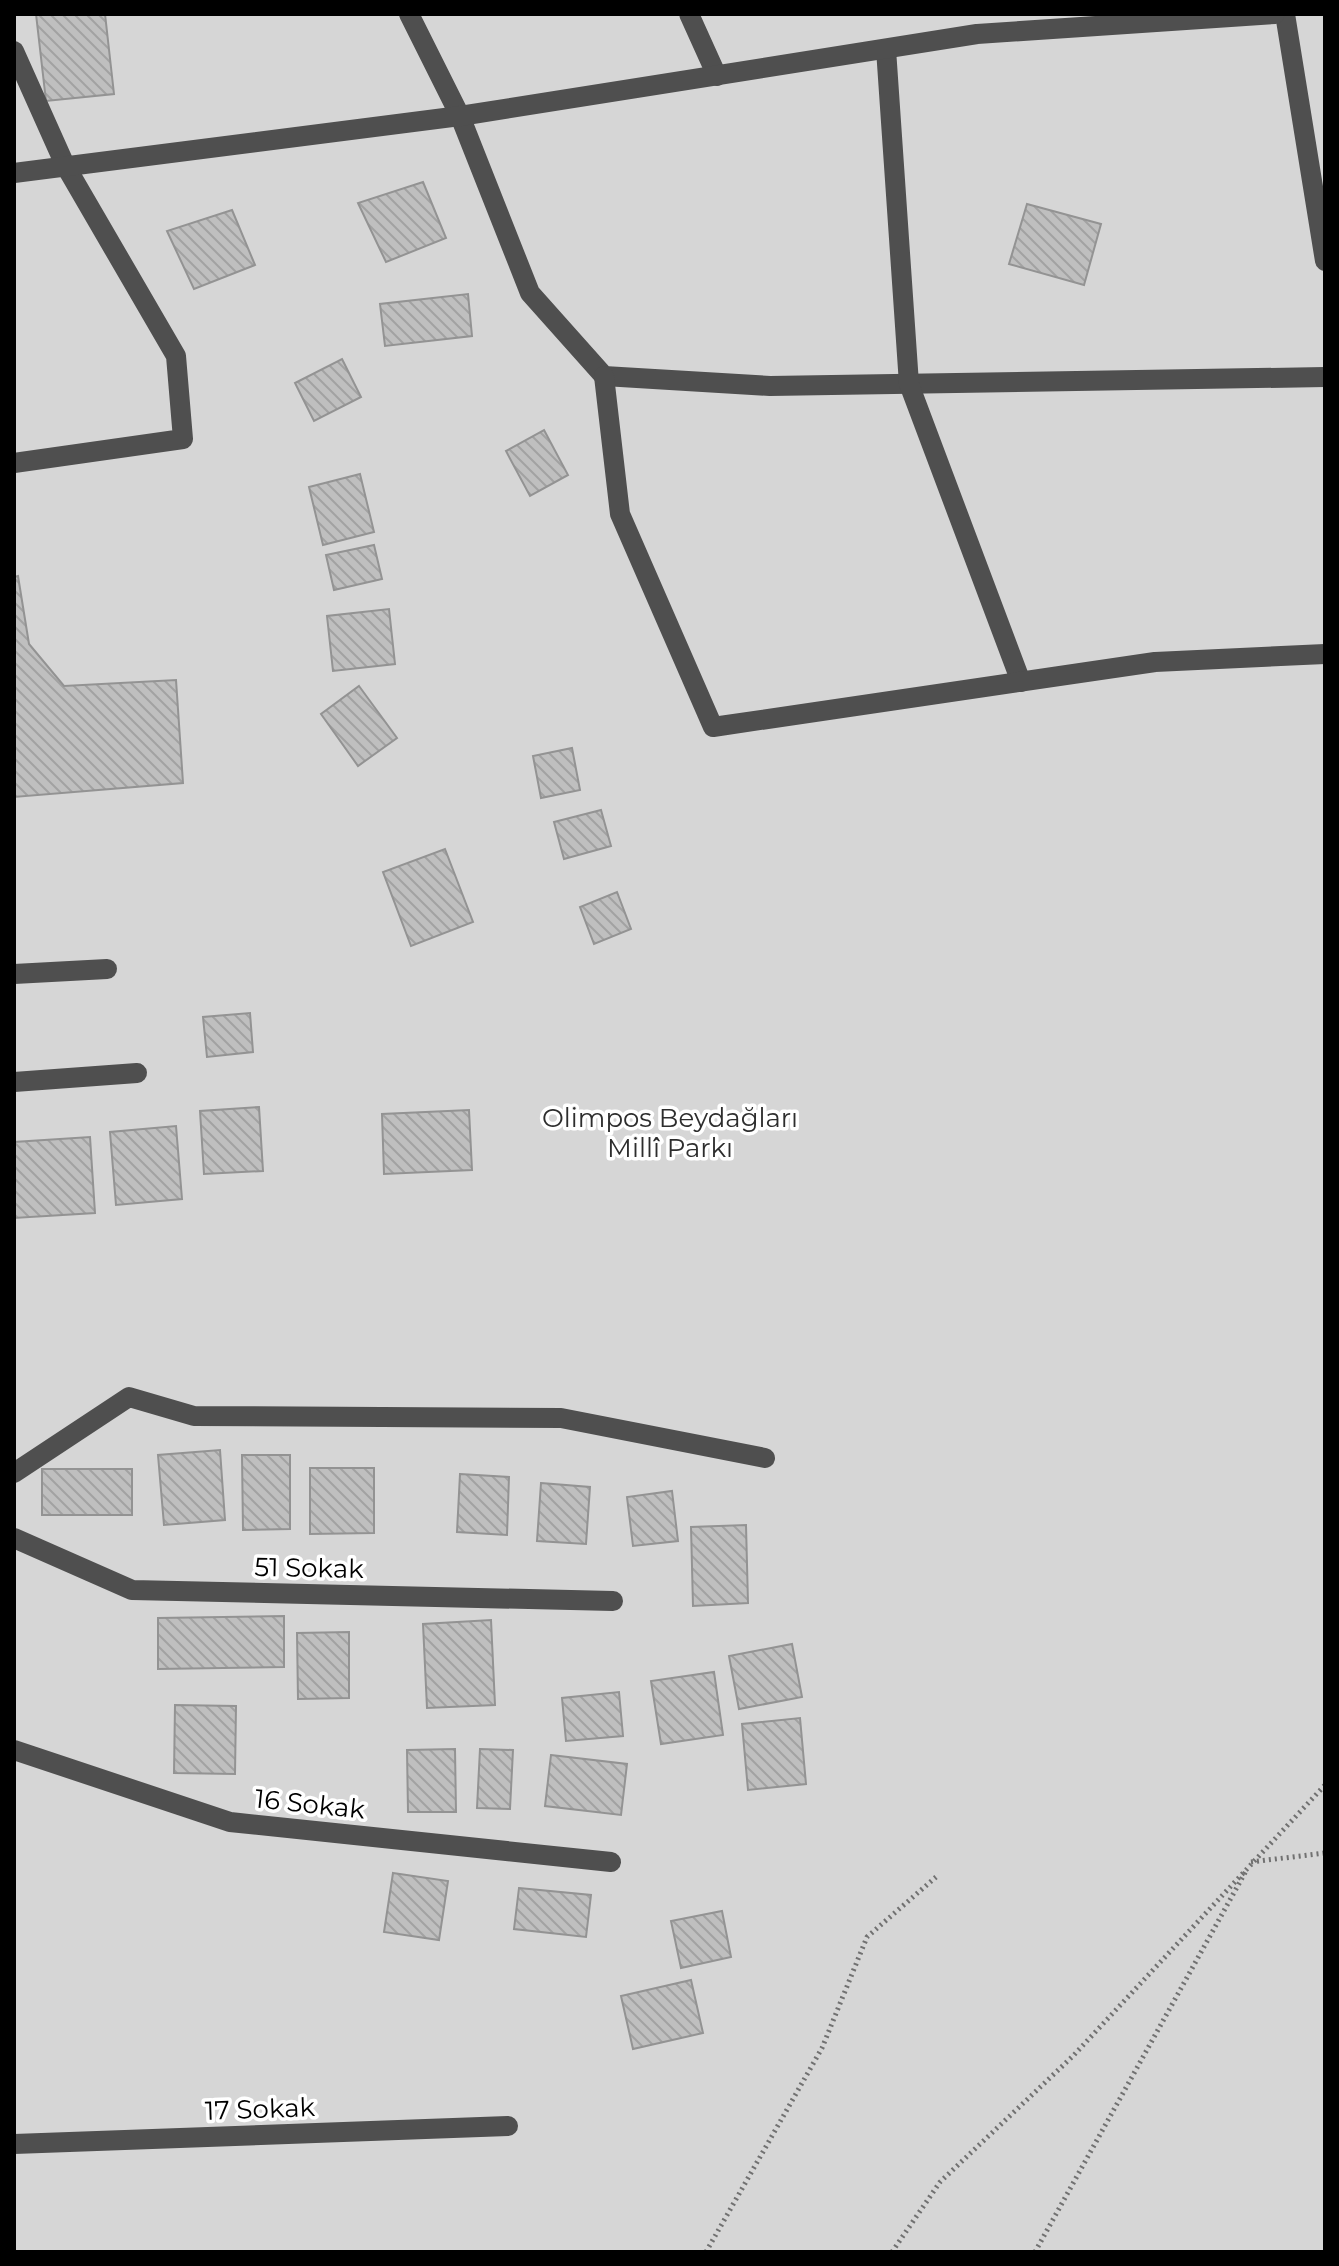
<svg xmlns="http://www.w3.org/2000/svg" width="1339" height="2266" viewBox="0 0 1339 2266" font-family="Montserrat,sans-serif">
  <defs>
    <pattern id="building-back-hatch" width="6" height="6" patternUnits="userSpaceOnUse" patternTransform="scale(2)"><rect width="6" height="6" fill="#bfbfbf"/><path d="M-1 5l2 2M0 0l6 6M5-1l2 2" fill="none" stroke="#a2a2a2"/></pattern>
  </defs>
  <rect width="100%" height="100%" fill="#fff"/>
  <!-- park -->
  <rect fill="#d6d6d6" x="14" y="14" width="1311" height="2238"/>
  <!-- building -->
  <g fill="url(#building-back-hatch)" stroke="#939393" stroke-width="2">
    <path d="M36,14H105L114,94L46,101Z"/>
    <path d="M423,182L446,238L386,262L358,203Z"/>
    <path d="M1027,204L1101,224L1084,285L1009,264Z"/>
    <path d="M232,210L255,265L194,289L167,231Z"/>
    <path d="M468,294L472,336L385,346L380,304Z"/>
    <path d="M342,359L361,397L314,421L295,383Z"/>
    <path d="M544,430L568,475L530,496L506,451Z"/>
    <path d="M360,474L374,532L323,545L309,487Z"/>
    <path d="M374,545L382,579L334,590L326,555Z"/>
    <path d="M18,576L29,644L64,686L176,680L183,783L14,797V577Z"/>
    <path d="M389,609L395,664L333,671L327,616Z"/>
    <path d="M359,686L397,738L358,766L321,714Z"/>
    <path d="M572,748L580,790L541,798L533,756Z"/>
    <path d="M601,810L611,846L564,859L554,822Z"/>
    <path d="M445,849L473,922L411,946L383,872Z"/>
    <path d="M617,892L631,929L594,944L580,907Z"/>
    <path d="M250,1013L253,1052L207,1057L203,1017Z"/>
    <path d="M259,1107L263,1171L204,1174L200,1111Z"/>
    <path d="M469,1110L472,1170L384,1174L382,1114Z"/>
    <path d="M176,1126L182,1199L116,1205L110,1132Z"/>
    <path d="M90,1137L95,1213L14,1218V1142Z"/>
    <path d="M220,1450L225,1520L164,1525L158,1455Z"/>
    <path d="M242,1455H290V1529L243,1530Z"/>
    <path d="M310,1468H374V1533L310,1534Z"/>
    <rect x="42" y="1469" width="90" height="46"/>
    <path d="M460,1474L509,1477L507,1535L457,1532Z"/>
    <path d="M541,1483L590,1487L586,1544L537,1541Z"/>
    <path d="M672,1491L678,1541L633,1546L627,1497Z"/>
    <path d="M746,1525L748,1603L693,1606L691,1527Z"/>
    <path d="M284,1616V1667L158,1669V1618Z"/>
    <path d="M491,1620L495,1705L427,1708L423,1624Z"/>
    <path d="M349,1632V1698L298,1699L297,1633Z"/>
    <path d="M792,1644L802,1697L739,1709L729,1656Z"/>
    <path d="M714,1672L723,1735L661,1744L651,1681Z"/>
    <path d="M619,1692L623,1736L566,1741L562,1698Z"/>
    <path d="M175,1705L236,1706L235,1774L174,1773Z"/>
    <path d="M800,1718L806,1784L748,1790L742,1724Z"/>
    <path d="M455,1749L456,1812H408L407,1750Z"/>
    <path d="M480,1749L513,1750L510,1809L477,1808Z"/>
    <path d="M551,1755L627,1764L621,1815L545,1806Z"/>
    <path d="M393,1873L448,1881L439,1940L384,1932Z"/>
    <path d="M519,1888L591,1895L586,1937L514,1929Z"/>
    <path d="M722,1911L731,1957L681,1968L671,1921Z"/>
    <path d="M691,1980L703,2033L633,2049L621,1996Z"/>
  </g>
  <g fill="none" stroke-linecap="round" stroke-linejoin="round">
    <!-- path -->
    <g stroke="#717171" stroke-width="5" stroke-dasharray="2 4" stroke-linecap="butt">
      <path d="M1251,1862L1325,1853"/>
      <path d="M706,2252L822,2048L867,1937L936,1877"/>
      <path d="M892,2252L940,2182L1073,2056L1325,1785"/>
      <path d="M1035,2252L1246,1871"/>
    </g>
    <!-- minor -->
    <g stroke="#4f4f4f" stroke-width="20">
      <path d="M409,14L460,116L530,293L604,376L770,386L1325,377"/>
      <path d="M689,14L717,76"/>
      <path d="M1285,14L1325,261"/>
      <path d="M886,49L909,384L1021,682"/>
      <path d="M14,51L65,165L176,356L183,439L14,463"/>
      <path d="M14,173L460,116L977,34L1275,14"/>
      <path d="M604,376L620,514L713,727L1155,662L1325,654"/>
      <path d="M14,974L107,969"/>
      <path d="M14,1082L137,1073"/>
      <path d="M14,1473L129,1397L194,1416L561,1418L765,1458"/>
      <path d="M14,1538L132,1590L613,1601"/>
      <path d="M14,1750L230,1822L611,1862"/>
      <path d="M14,2144L508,2126"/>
    </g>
  </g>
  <g text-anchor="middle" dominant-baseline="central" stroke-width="7" stroke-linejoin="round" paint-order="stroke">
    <!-- park labels -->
    <g font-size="26" fill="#2d2d2d" stroke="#fff">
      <text x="670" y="1118">Olimpos Beydağları<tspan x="670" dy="30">Millî Parkı</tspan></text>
    </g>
    <!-- street labels -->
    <g font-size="26" fill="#000" stroke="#fff">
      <text transform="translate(309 1568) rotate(1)">51 Sokak</text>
      <text transform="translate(310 1804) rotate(6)">16 Sokak</text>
      <text transform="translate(260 2109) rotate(-2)">17 Sokak</text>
    </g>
  </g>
  <!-- border -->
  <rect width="1339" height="2266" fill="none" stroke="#000000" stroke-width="32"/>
</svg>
